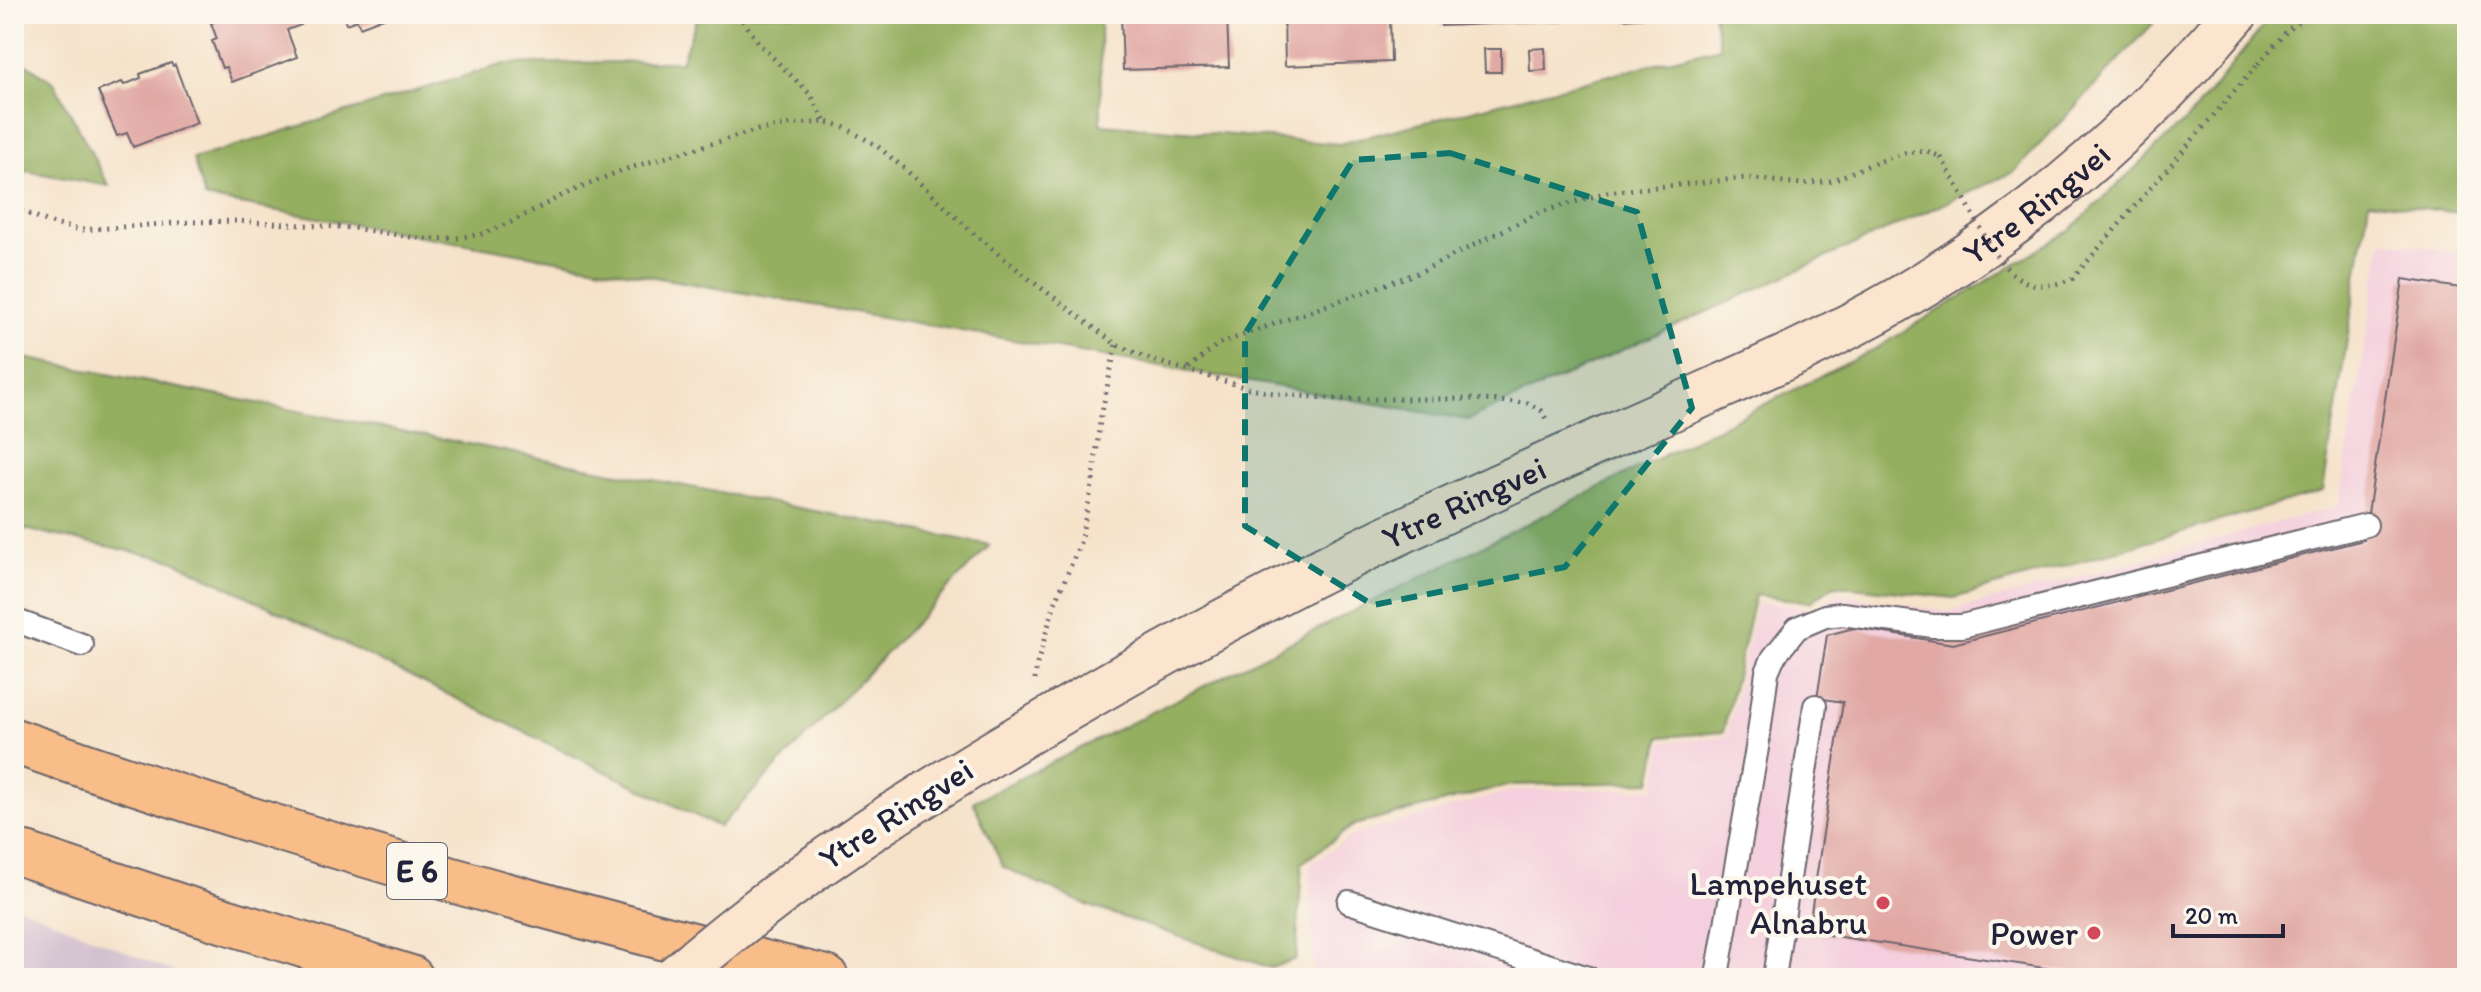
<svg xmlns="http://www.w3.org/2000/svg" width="2481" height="992" viewBox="0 0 2481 992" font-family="Itim,sans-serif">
  <rect width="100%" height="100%" fill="#fbf7ec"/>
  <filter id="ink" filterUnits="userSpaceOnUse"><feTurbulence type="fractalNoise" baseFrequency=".0125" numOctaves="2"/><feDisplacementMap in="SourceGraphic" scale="16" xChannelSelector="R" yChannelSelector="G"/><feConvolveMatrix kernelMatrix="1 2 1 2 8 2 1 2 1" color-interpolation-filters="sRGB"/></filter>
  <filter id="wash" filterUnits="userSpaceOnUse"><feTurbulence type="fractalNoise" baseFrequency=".006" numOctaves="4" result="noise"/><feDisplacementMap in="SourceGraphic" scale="32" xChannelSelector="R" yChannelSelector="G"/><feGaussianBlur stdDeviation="1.8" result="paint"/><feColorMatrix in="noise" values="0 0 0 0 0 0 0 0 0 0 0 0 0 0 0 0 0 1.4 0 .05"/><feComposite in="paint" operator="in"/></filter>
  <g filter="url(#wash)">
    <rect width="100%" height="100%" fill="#f5e2c9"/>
    <!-- built -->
    <path fill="#f4cfdd" d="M2382,240L2467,254V978H1337L1313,971L1310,865L1353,835L1514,790L1655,789L1663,742L1727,737L1757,602L1813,609L1837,594L1948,612L2338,506Z"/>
    <!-- industrial -->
    <path fill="#d0bdcd" d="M14,904L188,978H14Z"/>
    <!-- forest -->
    <g fill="#95af61" stroke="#5c684e" stroke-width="2">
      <path d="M699,14H907L935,18L936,14H1100L1101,124L1339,144L1720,47L1713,14H2162L2014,172L1468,420L205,198L193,159L504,64L681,61Z"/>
      <path d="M2273,14H2467V214L2369,201L2323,491L1954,598L1834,585L1810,602L1755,595L1723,732L1660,737L1651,782L1511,785L1354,825L1302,863L1296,959L1271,968L1087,905L1003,867L973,802L1877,348L2070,230L2192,114Z"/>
      <path d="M14,55L54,83L109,186L14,169Z"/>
      <path d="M14,356L990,545L719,827L173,560L14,527Z"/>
    </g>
    <g id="blocks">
      <!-- building -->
      <g fill="#e1a8a4">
        <path d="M236,14H296L301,25L287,30L297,57L232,82L226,67L222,68L212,41L217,39L211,23Z"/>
        <path d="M343,14H394L360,27L357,20L346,24Z"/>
        <path d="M1121,14H1227L1229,67L1123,70Z"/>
        <path d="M1284,14H1390L1391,62L1285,66Z"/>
        <path d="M1441,14H1567L1568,21L1441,26Z"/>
        <path d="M1622,14H1666V16L1622,19Z"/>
        <path d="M1545,48L1546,70L1530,71L1529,49Z"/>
        <path d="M1484,49H1501V72H1485Z"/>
        <path d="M171,63L173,66L175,65L197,123L133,147L127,133L117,136L98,91L122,82L124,85L141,78L140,74Z"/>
        <path d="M2403,279L2467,289V978H2110L1808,932L1843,702L1817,698L1827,635L1854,628L1953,644L2364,540Z"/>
      </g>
    </g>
  </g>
  <g filter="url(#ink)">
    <use href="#blocks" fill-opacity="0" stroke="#6c656d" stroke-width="2"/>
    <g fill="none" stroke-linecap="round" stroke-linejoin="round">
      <!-- service casing -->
      <g stroke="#6c656d" stroke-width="26">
        <g id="service">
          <path d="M14,620L82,645"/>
          <path d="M1349,902L1588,978"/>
          <path d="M1720,978L1718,970L1757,748L1767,672L1773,658L1797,628L1825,616L1842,614L1933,626H1962L2366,525"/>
          <path d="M1774,978L1815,706"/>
        </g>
      </g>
      <!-- secondary casing -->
      <g stroke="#6c656d" stroke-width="48">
        <g id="secondary">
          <path id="s1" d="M894,814C1064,707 1237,608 1419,523C1512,479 1607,438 1700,396C1768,366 1835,336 1899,299C2028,224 2139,127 2235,14"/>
        </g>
      </g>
      <!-- motorway casing -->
      <g stroke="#6c656d" stroke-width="48">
        <g id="motorway">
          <path d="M14,741C281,835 551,912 826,978"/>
          <path d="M14,851L212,917L411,978"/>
        </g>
      </g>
      <!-- path -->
      <g stroke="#6c656d" stroke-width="5" stroke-dasharray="2 6" stroke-linecap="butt">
        <path d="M738,14L761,46L811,95L825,121"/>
        <path d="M2258,64L2287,31L2306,14"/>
        <path d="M14,208L54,224L81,230L190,222L237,221L353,228L423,239L457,238L483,234L511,222L563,195L623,170L758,130L795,124L826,122L842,126L876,145L905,169L973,233L1028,278L1117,345L1152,360L1248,388L1278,394L1339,399H1472L1528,403L1542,411L1547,421"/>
        <path d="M1189,369L1218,344L1420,272L1538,213L1607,192L1746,178L1801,184L1831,181L1872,164L1905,153L1927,151L1941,157"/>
        <path d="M1035,680L1037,664L1054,606L1080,543L1093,481L1100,421L1116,345"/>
      </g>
      <!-- service -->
      <use href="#service" stroke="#fff" stroke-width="22"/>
      <!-- secondary -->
      <use href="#secondary" stroke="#fce5cf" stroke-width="44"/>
      <!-- motorway -->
      <use href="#motorway" stroke="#f8bd88" stroke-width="44"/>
      <!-- secondary-bridge casing -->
      <g stroke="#6c656d" stroke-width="48" stroke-linecap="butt">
        <path id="secondary-bridge" d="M675,978C744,918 817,864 894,814"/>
      </g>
      <!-- path-bridge -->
      <path stroke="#6c656d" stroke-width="5" stroke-dasharray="2 6" stroke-linecap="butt" d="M1941,157C1952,177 1964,197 1975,218C1998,260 2016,301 2072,279L2258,64"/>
      <!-- secondary-bridge -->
      <use href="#secondary-bridge" stroke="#fce5cf" stroke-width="44"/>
    </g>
  </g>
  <!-- marked area -->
  <path fill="#0f766e" fill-opacity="0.2" stroke="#0f766e" stroke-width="6" stroke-dasharray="16 10" stroke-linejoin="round" d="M1450,153L1637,212L1692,408L1565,567L1373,605L1245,526V334L1353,160Z"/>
  <!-- markers -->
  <g fill="#d1495b" stroke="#fbf7ec" stroke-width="3">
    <circle cx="1883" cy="903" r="8"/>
    <circle cx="2094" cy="933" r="8"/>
  </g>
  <g text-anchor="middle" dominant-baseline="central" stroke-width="8" stroke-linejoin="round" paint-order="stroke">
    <!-- shield labels -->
    <rect fill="#fbf7ec" stroke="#636270" stroke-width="2" x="387" y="843" width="60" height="56" rx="6"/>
    <g font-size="32" font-weight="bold" fill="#22223b">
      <text x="417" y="871">E 6</text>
    </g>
    <!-- street labels -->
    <g font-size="34" fill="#22223b" stroke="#fbf7ec">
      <text stroke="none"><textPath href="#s1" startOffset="1298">Ytre Ringvei</textPath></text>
      <text stroke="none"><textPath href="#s1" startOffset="650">Ytre Ringvei</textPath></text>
      <text transform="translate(896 814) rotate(-33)">Ytre Ringvei</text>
    </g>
    <!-- poi labels -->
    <g font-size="34" fill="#22223b" stroke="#fbf7ec" text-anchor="end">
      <text x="1867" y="883">Lampehuset<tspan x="1867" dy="39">Alnabru</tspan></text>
      <text x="2078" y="933">Power</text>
    </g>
  </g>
  <!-- margin -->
  <rect width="2481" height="992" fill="none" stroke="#fbf7ec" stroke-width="48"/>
  <!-- scale -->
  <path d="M2173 924v12h110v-12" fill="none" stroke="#22223b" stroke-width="4"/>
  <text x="2185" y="924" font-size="24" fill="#22223b" stroke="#fbf7ec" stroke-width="6" paint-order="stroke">20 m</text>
</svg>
